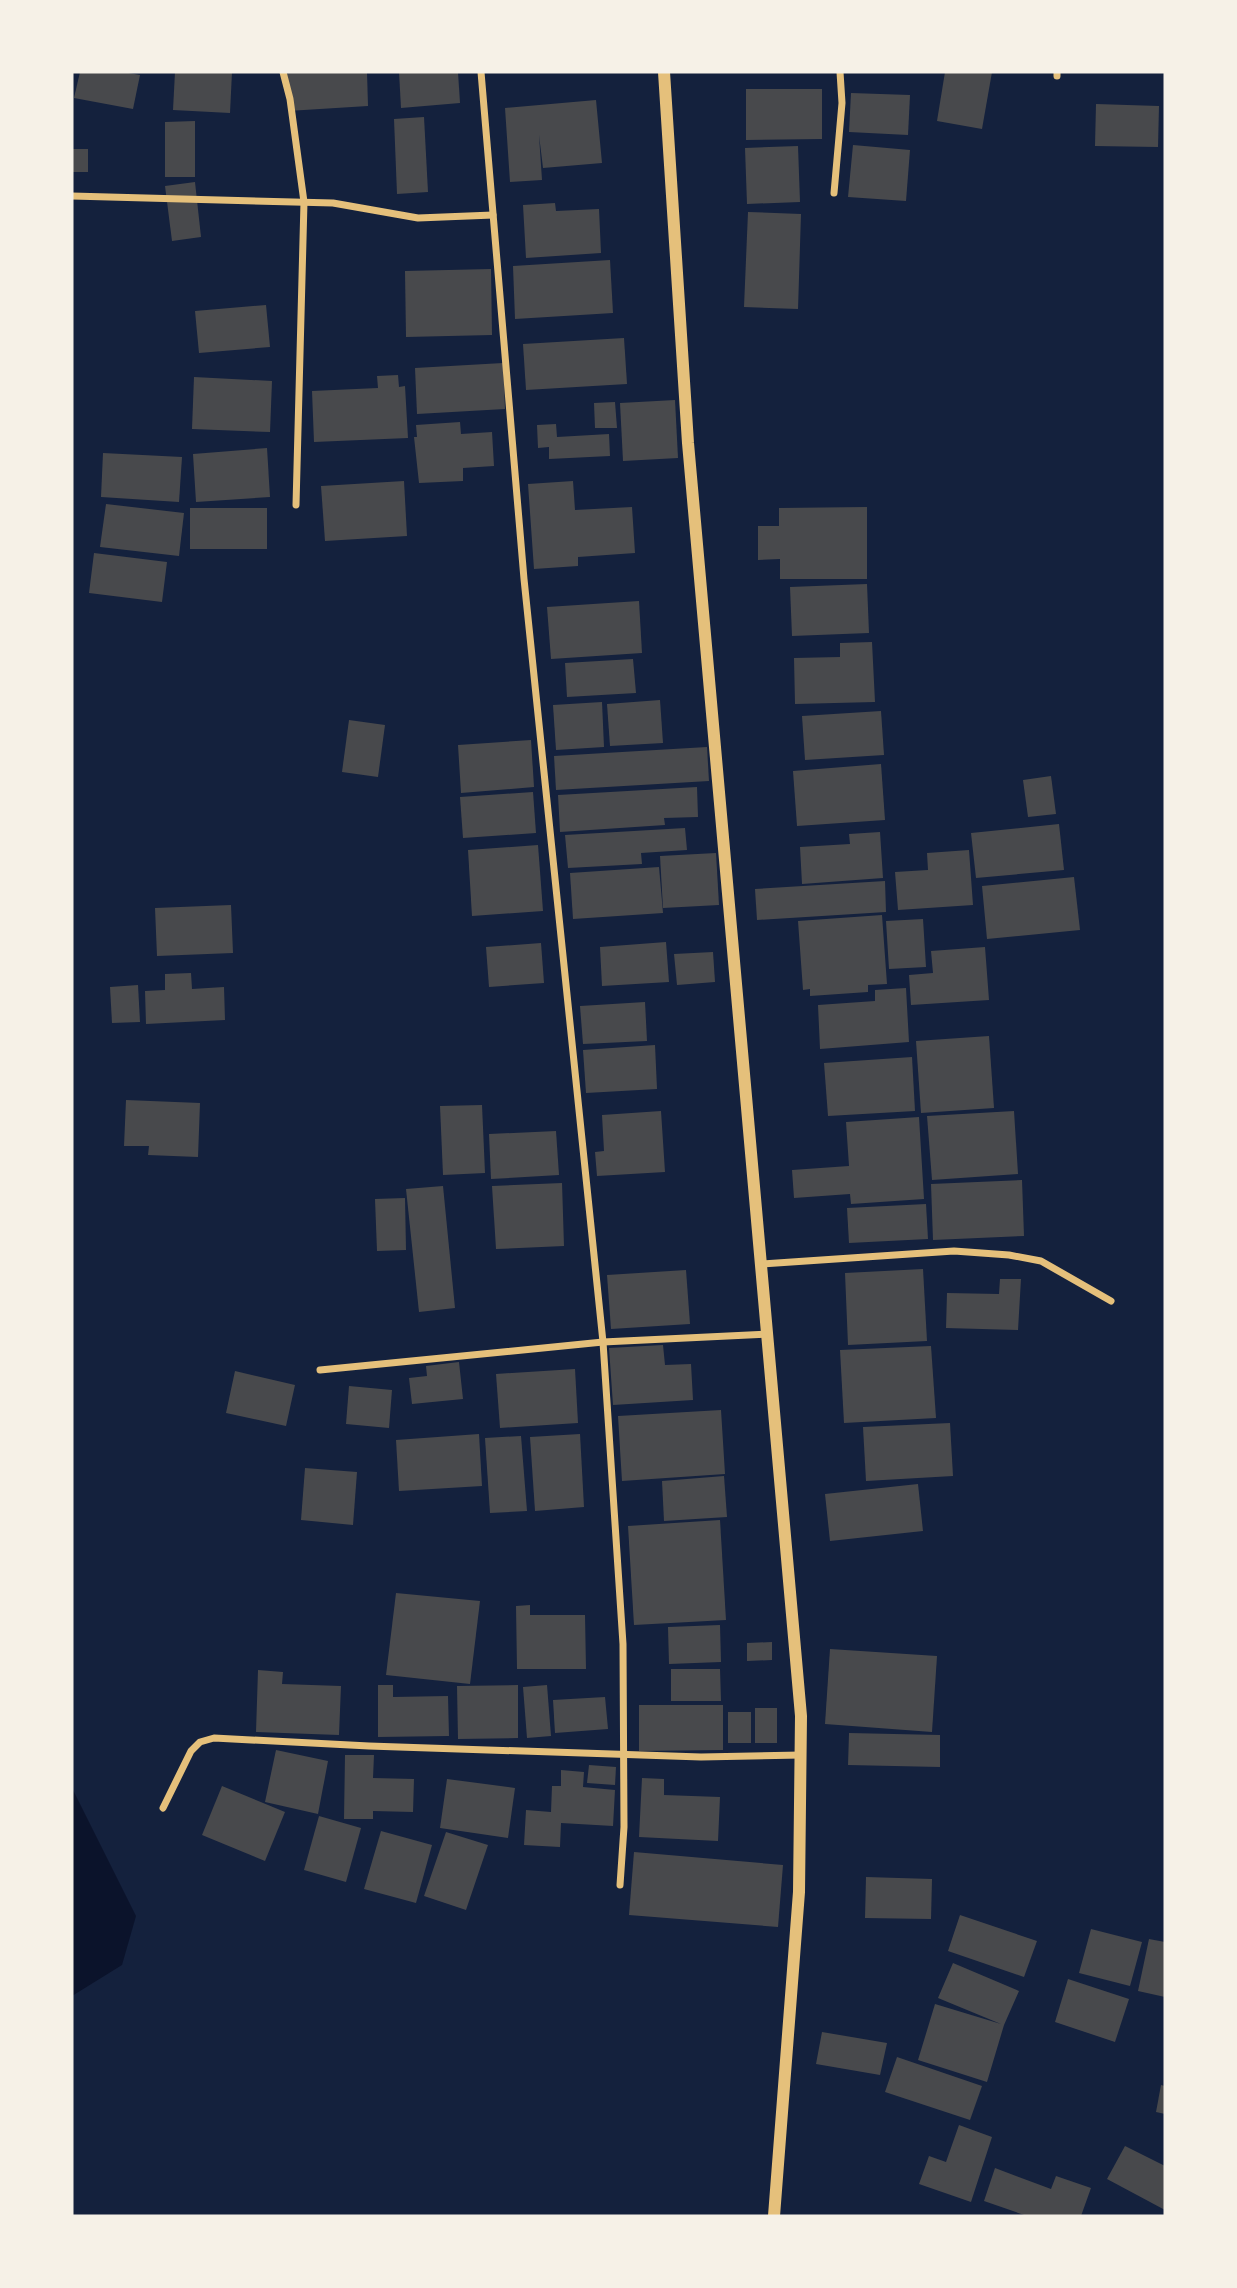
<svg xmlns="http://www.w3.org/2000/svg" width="1237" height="2288" viewBox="0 0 1237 2288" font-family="Raleway,sans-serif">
  <rect width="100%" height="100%" fill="#14213d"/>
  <!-- water -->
  <path fill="#0b132b" d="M72,1788L136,1916L122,1965L72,1996Z"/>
  <!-- building -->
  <g fill="#48494c">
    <path d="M80,72H123L140,75L133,109L74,98Z"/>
    <path d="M175,72H232L230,113L173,110Z"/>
    <path d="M287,72H367L368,106L288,111Z"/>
    <path d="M399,72H458L460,103L401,108Z"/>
    <path d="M945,72H992L982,129L937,121Z"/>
    <path d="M746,89H822V139L746,140Z"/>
    <path d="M851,93L910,95L908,135L849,132Z"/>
    <path d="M596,100L602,163L543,168L539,135L542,180L510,182L505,108Z"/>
    <path d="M1096,104L1159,106L1158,147L1095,146Z"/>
    <path d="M424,117L428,192L397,194L394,119Z"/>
    <path d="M195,121V177H165V122Z"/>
    <path d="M853,145L910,150L906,201L848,197Z"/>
    <path d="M798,146L800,202L747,204L745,148Z"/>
    <rect x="72" y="149" width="16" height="23"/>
    <path d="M195,182L201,237L172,241L165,186Z"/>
    <path d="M555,203L556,211L599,209L601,253L526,258L523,205Z"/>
    <path d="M748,212L801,214L798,309L744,307Z"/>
    <path d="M610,260L613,313L515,319L513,266Z"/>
    <path d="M491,269L492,335L406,337L405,271Z"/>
    <path d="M266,305L270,347L199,353L195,311Z"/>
    <path d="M624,338L627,384L526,390L523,344Z"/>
    <path d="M503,363L505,409L417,414L415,368Z"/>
    <path d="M398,375L399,387L405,386L408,438L314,442L312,391L378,388L377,376Z"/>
    <path d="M194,377L272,381L270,432L192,429Z"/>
    <path d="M675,400L678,458L623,461L620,403Z"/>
    <path d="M615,402L617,428H595L594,403Z"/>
    <path d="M460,422L461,434L492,432L494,466L463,468V481L419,483L414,437H417L416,425Z"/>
    <path d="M556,424L557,437L609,434L610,456L549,459V447L538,448L537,425Z"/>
    <path d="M267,448L270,497L196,502L193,454Z"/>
    <path d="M103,453L182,457L179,502L101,497Z"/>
    <path d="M404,481L407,536L325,541L321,486Z"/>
    <path d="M573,481L575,510L632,507L635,553L578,557V566L534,569L528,484Z"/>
    <path d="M106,504L184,513L179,556L100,547Z"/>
    <path d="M867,507V579H780V559L758,560V526H779V508Z"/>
    <rect x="190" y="508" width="77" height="41"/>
    <path d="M94,553L167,562L162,602L89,593Z"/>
    <path d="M867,584L869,633L792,636L790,587Z"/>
    <path d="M639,601L642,653L551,659L547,607Z"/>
    <path d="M872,642L875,702L795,704L794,658L840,657V643Z"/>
    <path d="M633,659L636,693L567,697L565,663Z"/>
    <path d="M660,700L663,743L610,746L607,704Z"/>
    <path d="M602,702L604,747L556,750L553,705Z"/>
    <path d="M881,711L884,755L805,760L802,716Z"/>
    <path d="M349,720L385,725L378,777L342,772Z"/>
    <path d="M531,740L534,787L461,793L458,745Z"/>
    <path d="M707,747L709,781L556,790L554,756Z"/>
    <path d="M881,764L885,820L797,826L793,771Z"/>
    <path d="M1051,776L1056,814L1028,817L1023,780Z"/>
    <path d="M697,787L698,817L664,818L665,825L560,832L558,795Z"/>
    <path d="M533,792L536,833L463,838L460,797Z"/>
    <path d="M1059,824L1064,870L976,878L971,833Z"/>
    <path d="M685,828L687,850L641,853L642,864L568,868L565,835Z"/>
    <path d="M880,832L883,878L802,884L800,847L850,844L849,834Z"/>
    <path d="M538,845L543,911L472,916L468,850Z"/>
    <path d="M969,850L973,905L898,910L895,872L928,870L927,853Z"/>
    <path d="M716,853L719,905L663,908L660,856Z"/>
    <path d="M659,867L663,913L573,919L570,873Z"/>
    <path d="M1074,877L1080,930L987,939L982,886Z"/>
    <path d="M885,881L886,912L757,920L755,889Z"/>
    <path d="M231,905L233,953L157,956L155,908Z"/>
    <path d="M882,915L887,984L868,985V992L810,996V989L803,990L798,921Z"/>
    <path d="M923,919L926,967L889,969L886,921Z"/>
    <path d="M666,942L669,982L602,986L600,947Z"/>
    <path d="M541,943L544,983L489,987L486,947Z"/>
    <path d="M985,947L989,1000L911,1005L909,975L933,973L931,951Z"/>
    <path d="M713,952L715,982L677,985L674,954Z"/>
    <path d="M191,973L192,989L224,987L225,1020L146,1024L145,991L165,990V974Z"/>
    <path d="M138,985L140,1022L112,1023L110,987Z"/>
    <path d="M906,988L909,1042L820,1049L818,1005L875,1001V990Z"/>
    <path d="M645,1002L647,1041L583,1044L580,1006Z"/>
    <path d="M989,1036L994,1108L921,1113L916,1041Z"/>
    <path d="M655,1045L657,1089L586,1093L583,1050Z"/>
    <path d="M912,1057L915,1111L828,1116L824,1063Z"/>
    <path d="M126,1100L200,1103L198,1157L148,1155L149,1146H124Z"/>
    <path d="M482,1105L485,1173L443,1175L440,1106Z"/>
    <path d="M661,1111L665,1172L597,1176L595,1152L604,1151L602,1115Z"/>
    <path d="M1014,1111L1018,1174L932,1180L927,1116Z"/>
    <path d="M919,1117L924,1199L851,1204L850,1194L794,1198L792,1170L849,1166L846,1122Z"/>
    <path d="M556,1131L559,1175L491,1179L489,1134Z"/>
    <path d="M1022,1180L1024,1236L933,1240L931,1184Z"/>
    <path d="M562,1183L564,1246L496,1249L492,1186Z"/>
    <path d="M443,1186L455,1308L419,1312L406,1189Z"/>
    <path d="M405,1198L406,1250L377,1251L375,1199Z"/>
    <path d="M926,1204L928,1239L849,1243L847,1208Z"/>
    <path d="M923,1269L927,1341L848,1345L845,1273Z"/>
    <path d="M686,1270L690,1324L611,1329L607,1275Z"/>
    <path d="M1000,1279H1021L1018,1330L946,1328L947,1293L999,1294Z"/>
    <path d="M663,1345L665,1365L691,1364L693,1400L613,1405L609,1348Z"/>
    <path d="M931,1346L936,1418L844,1423L840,1350Z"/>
    <path d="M459,1362L463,1399L412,1404L409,1378L427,1376L426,1366Z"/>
    <path d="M575,1369L578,1423L500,1428L496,1374Z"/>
    <path d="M235,1371L295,1385L286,1426L226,1413Z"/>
    <path d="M349,1386L392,1390L389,1428L346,1424Z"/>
    <path d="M721,1410L725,1474L622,1481L618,1416Z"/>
    <path d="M950,1423L953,1476L866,1481L863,1427Z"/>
    <path d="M479,1434L482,1486L399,1491L396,1440Z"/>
    <path d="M580,1434L584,1507L535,1511L530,1437Z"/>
    <path d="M521,1436L527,1511L490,1513L485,1438Z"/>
    <path d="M305,1468L357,1472L353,1525L301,1520Z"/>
    <path d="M724,1476L727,1517L664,1521L662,1481Z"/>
    <path d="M918,1484L923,1531L830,1541L825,1494Z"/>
    <path d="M720,1520L726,1620L634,1625L628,1526Z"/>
    <path d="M396,1593L480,1601L470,1684L386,1675Z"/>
    <path d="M530,1605V1615H585L586,1669H517L516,1606Z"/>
    <path d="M720,1625L721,1662L669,1664L668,1627Z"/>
    <path d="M772,1642V1660L747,1661V1643Z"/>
    <path d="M830,1649L937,1656L932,1732L825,1724Z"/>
    <path d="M671,1669H720L721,1701H671Z"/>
    <path d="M258,1670L283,1672L282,1684L341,1686L339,1735L256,1732Z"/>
    <path d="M378,1685H393V1697L448,1696L449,1736L378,1737Z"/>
    <path d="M518,1685V1738L458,1739L457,1686Z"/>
    <path d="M547,1685L551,1736L527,1738L523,1687Z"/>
    <path d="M605,1697L608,1729L555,1733L553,1700Z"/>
    <path d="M639,1705H723V1750L639,1751Z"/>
    <rect x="755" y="1708" width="22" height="35"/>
    <rect x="728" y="1712" width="23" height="31"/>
    <path d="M849,1733L940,1735V1767L848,1765Z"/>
    <path d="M276,1750L328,1761L318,1814L265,1802Z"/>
    <path d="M345,1755H374L373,1778L414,1779L413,1812L373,1811V1819H344Z"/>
    <path d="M589,1765L616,1767L615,1785L587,1783Z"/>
    <path d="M561,1770L584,1772L583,1787L615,1790L613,1826L561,1823L560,1847L524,1845L526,1810L551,1812L552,1786H561Z"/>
    <path d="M642,1778L664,1779V1795L720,1797L718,1841L639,1837Z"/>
    <path d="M447,1779L515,1788L508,1838L440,1828Z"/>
    <path d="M222,1786L285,1812L265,1861L202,1835Z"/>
    <path d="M319,1816L361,1828L346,1882L304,1870Z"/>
    <path d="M381,1831L432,1845L416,1903L364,1889Z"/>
    <path d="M446,1832L488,1845L466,1910L424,1896Z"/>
    <path d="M634,1852L783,1865L778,1927L629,1915Z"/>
    <path d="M866,1877L932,1879L931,1919L865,1918Z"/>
    <path d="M960,1915L1037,1941L1024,1977L948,1951Z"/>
    <path d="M1091,1929L1142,1942L1130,1986L1079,1973Z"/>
    <path d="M1149,1939L1165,1942V1997L1138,1991Z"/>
    <path d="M953,1963L1019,1991L1004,2025L987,2082L918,2060L935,2004L1001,2024L938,1998Z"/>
    <path d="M1068,1979L1129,1999L1115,2042L1055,2022Z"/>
    <path d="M822,2032L887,2043L880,2075L816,2064Z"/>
    <path d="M897,2057L982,2086L970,2120L885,2092Z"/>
    <path d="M1161,2085L1165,2086V2114L1156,2112Z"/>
    <path d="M959,2125L992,2137L971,2202L919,2184L929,2156L946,2162Z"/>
    <path d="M1125,2146L1165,2166V2210L1107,2179Z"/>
    <path d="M995,2168L1051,2189L1056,2176L1091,2188L1081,2216H1027L984,2201Z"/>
  </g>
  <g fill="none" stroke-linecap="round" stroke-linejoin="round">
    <!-- minor -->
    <g stroke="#e5c07b" stroke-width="7">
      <path d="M283,72L290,99L304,202L296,505"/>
      <path d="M481,72L524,579L603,1342L623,1644L624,1827L620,1885"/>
      <path d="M1057,72V76"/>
      <path d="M834,193L842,103L840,72"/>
      <path d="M72,196L333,203L418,218L493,215"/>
      <path d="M761,1264L954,1251L1009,1255L1041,1261L1111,1301"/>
      <path d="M320,1370L603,1342L767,1334"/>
      <path d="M163,1808L191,1751L200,1742L214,1738L369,1746L701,1757L801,1755"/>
    </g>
    <!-- tertiary -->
    <path stroke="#e5c07b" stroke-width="12" d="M664,72L688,443L801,1716L799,1892L774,2216"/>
  </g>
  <!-- border -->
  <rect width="1237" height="2288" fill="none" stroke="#f6f1e7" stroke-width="147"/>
</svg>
